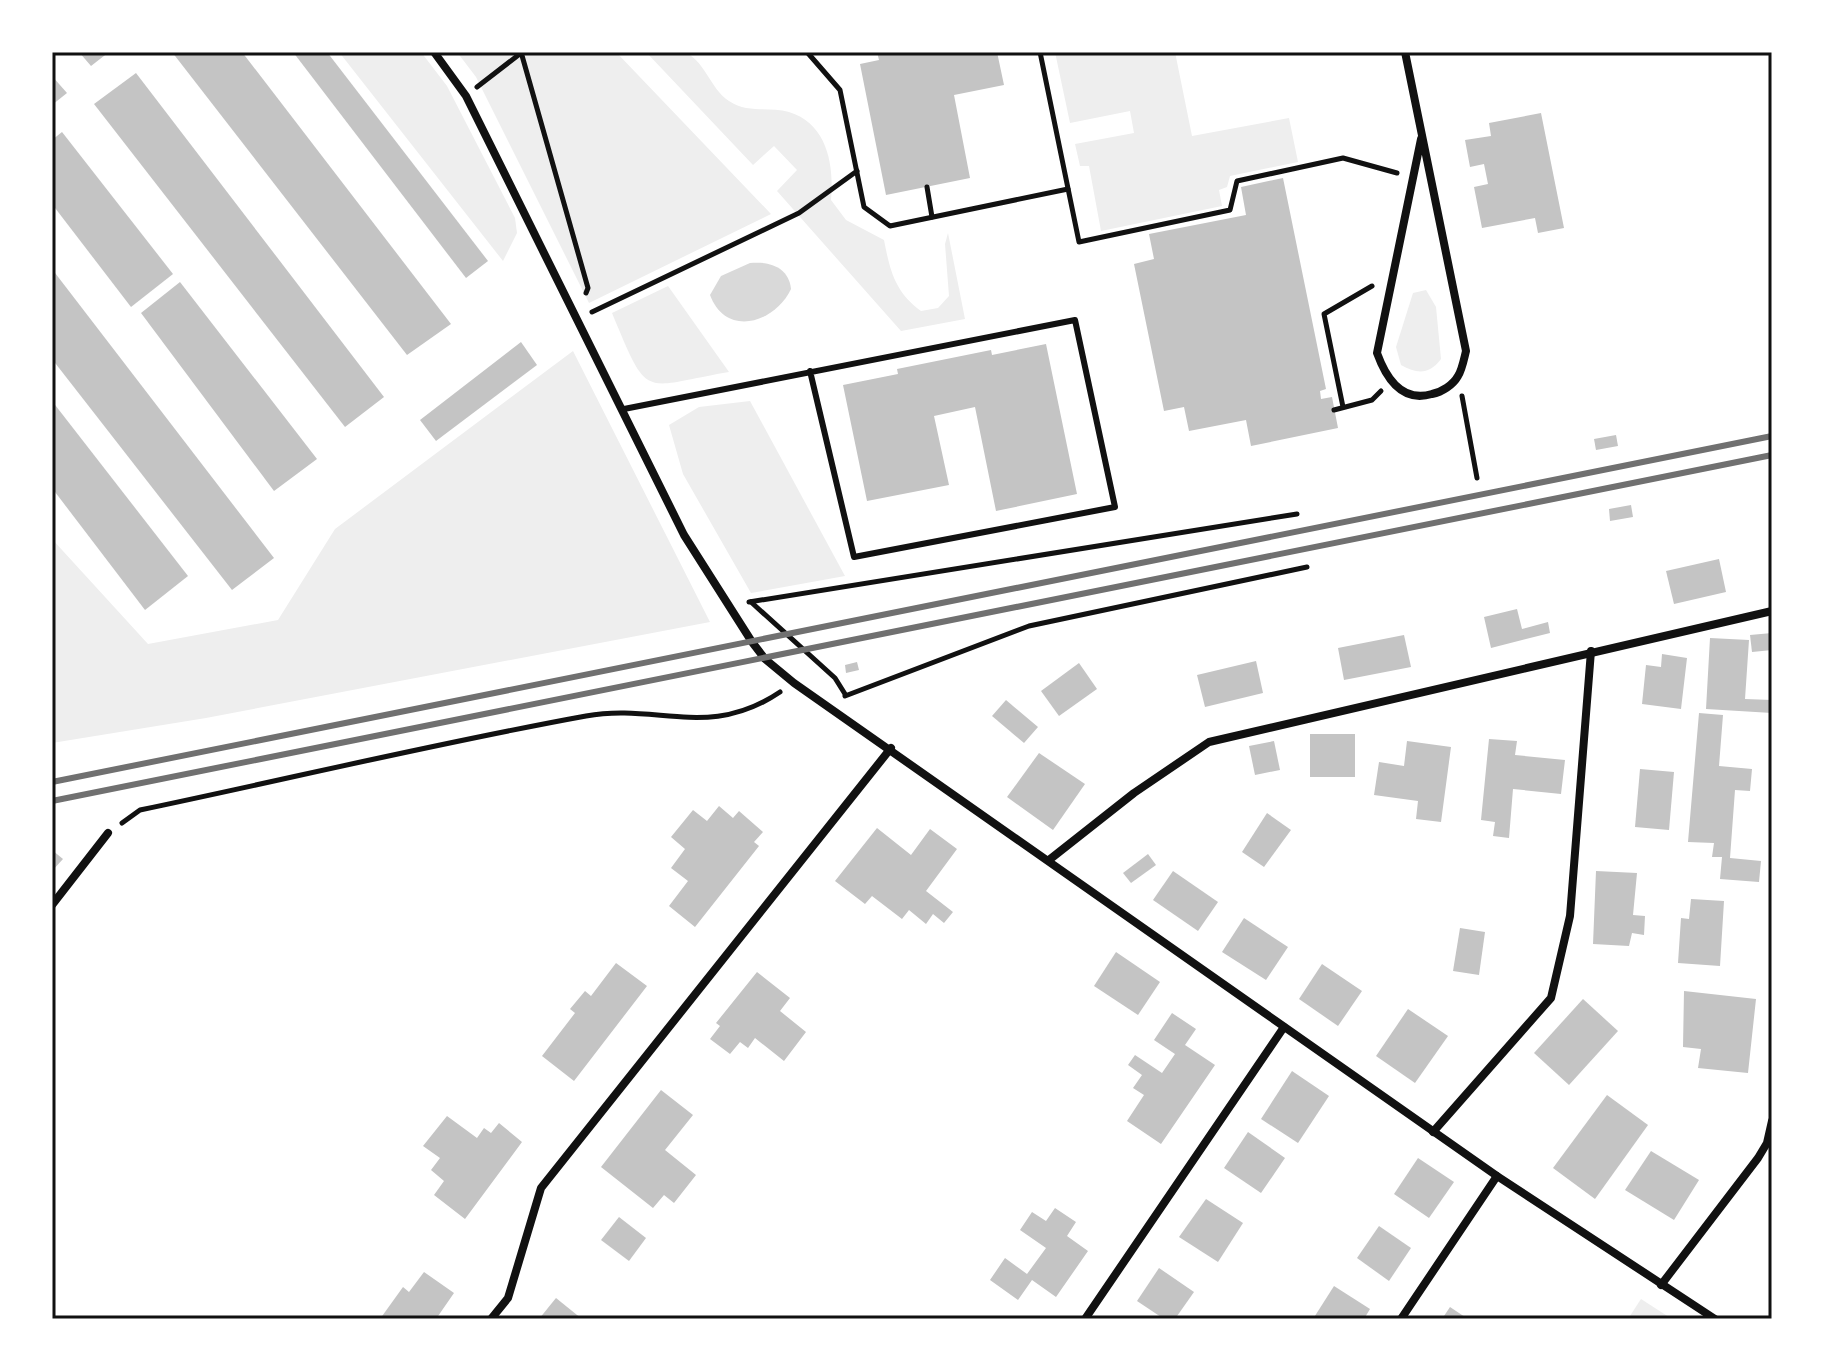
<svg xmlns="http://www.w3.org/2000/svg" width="1824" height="1371" viewBox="0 0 1824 1371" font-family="'Times New Roman',serif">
  <rect width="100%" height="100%" fill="#fff"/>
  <!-- green -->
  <g fill="#eee">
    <path d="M339,52H421L447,86L515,218L517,233L503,261Z"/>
    <path d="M457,52H616L771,214L589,303L476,77Z"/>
    <path d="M646,52C657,52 673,49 683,52C704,58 710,89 729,101C748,114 769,106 789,112C828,124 834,166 831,200L846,220L884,240C890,271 895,292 921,311L938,308L949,296L945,244L948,233L965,319L901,331L777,191L797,170L774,146L753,165Z"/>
    <path d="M1055,52H1175L1192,136L1289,118L1298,162L1230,176L1227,187L1219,190L1222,206L1101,231L1089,166H1080L1075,144L1134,133L1130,111L1070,123Z"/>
    <path d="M668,286L729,372C641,387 649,402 612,313Z"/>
    <path d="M1426,290L1436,307L1441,359C1429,375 1417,374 1401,365L1396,347L1413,293Z"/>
    <path d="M573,351L710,622L206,718L52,743V539L148,644L278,620L335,529Z"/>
    <path d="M750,401L845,576L751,593L683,474L669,425L699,407Z"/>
    <path d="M1641,1299L1672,1319H1628Z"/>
  </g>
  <!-- water -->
  <path fill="#d9d9d9" d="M750,263C769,261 789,267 791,289C775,323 726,338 710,295L721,276Z"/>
  <!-- building -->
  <g fill="#c4c4c4">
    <path d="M79,52H109L91,66Z"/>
    <path d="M172,52H242L451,324L407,355Z"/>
    <path d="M293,52H327L488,261L466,278Z"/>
    <path d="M877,52H997L1004,85L954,95L970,178L886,195L860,64L879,60Z"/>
    <path d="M136,73L384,397L345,427L94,104Z"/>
    <path d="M52,76L67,93L52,105Z"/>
    <path d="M1541,113L1564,228L1538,233L1535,218L1482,228L1474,187L1488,184L1484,164L1470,167L1465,140L1491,136L1489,123Z"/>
    <path d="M62,132L173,274L131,307L52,204V140Z"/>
    <path d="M1283,178L1326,389L1320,391L1321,399L1332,397L1338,428L1251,446L1246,420L1189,431L1184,407L1164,411L1134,264L1154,259L1149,234L1246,215L1241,187Z"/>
    <path d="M52,269L274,558L232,590L52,359Z"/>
    <path d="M180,282L317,459L274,491L141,313Z"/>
    <path d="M521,342L537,365L436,441L420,420Z"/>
    <path d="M1046,344L1077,494L996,511L975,407L934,416L949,485L867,501L843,385L898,374L897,369L991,350L992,355Z"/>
    <path d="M52,401L188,576L145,610L52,488Z"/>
    <path d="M1616,435L1618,446L1596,450L1594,439Z"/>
    <path d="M1631,505L1633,517L1610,521L1609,509Z"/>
    <path d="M1719,559L1726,592L1674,604L1666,571Z"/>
    <path d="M1517,609L1522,629L1548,622L1550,633L1491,648L1484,617Z"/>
    <path d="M1772,633V650L1752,652L1750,635Z"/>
    <path d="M1404,635L1411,667L1344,680L1338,648Z"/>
    <path d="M1710,638L1749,640L1745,699L1772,700V713L1706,709Z"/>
    <path d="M1662,654L1687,658L1681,709L1642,704L1646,665L1661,667Z"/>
    <path d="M1256,661L1263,693L1205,707L1197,675Z"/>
    <path d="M857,662L859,670L846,673L845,665Z"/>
    <path d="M1079,663L1097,689L1059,716L1041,691Z"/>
    <path d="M1006,700L1038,727L1024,743L992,716Z"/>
    <path d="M1699,713L1723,715L1719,766L1752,769L1750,791L1735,790L1730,858L1761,861L1759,882L1720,879L1722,857H1712L1714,843L1688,842Z"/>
    <rect x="1310" y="734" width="45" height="43"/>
    <path d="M1489,739L1517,741L1515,755L1565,760L1561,794L1513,789L1509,838L1493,836L1495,822L1481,820Z"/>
    <path d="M1274,741L1280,770L1255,775L1249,746Z"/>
    <path d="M1407,741L1451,747L1441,822L1416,819L1418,801L1374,795L1379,762L1404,766Z"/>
    <path d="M1039,753L1085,784L1053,830L1007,797Z"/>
    <path d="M1640,769L1674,772L1669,830L1635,827Z"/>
    <path d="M719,806L733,818L739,811L763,832L754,842L759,846L695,927L669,906L688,881L671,868L685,849L671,837L693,810L707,821Z"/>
    <path d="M1267,813L1291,830L1264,867L1242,852Z"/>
    <path d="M877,828L911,855L930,829L957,849L926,891L953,912L944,923L933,914L926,924L909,910L902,919L872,896L865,904L835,881Z"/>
    <path d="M52,850L63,859L52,871Z"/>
    <path d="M1148,854L1156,865L1131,883L1123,873Z"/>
    <path d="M1173,871L1218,902L1198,931L1153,900Z"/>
    <path d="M1596,871L1637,873L1633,915L1645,916L1644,935L1632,933L1629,946L1593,944Z"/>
    <path d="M1691,899L1724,901L1720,966L1678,963L1681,918L1689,919Z"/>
    <path d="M1244,918L1288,947L1266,980L1222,952Z"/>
    <path d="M1460,928L1485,932L1479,975L1453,971Z"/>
    <path d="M1116,952L1160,982L1138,1015L1094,986Z"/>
    <path d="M616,963L647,986L574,1081L542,1056L575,1013L570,1009L585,991L591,996Z"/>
    <path d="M1322,964L1362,991L1338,1026L1299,999Z"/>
    <path d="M757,972L790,998L780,1011L806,1032L784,1061L755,1038L748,1048L740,1042L730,1054L710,1039L720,1026L716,1023Z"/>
    <path d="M1684,991L1756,999L1748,1073L1698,1068L1701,1049L1683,1047Z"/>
    <path d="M1583,999L1618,1031L1569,1085L1534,1053Z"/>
    <path d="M1408,1009L1448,1036L1415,1083L1376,1056Z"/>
    <path d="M1172,1013L1196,1029L1185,1045L1215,1065L1161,1144L1127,1121L1144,1095L1133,1088L1142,1075L1128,1065L1135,1055L1162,1073L1175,1054L1154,1040Z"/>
    <path d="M1292,1071L1329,1096L1298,1143L1261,1119Z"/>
    <path d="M661,1090L693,1115L665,1150L696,1175L674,1203L664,1195L653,1208L601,1167Z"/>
    <path d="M1607,1095L1648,1125L1595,1199L1553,1168Z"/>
    <path d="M447,1116L477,1138L484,1128L491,1133L499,1123L522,1142L465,1219L434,1195L444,1181L431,1170L440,1158L423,1146Z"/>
    <path d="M1248,1132L1285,1158L1261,1193L1224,1168Z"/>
    <path d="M1651,1151L1699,1180L1674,1220L1625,1190Z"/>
    <path d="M1418,1158L1454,1182L1429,1218L1394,1194Z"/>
    <path d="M1206,1199L1243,1223L1218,1262L1179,1237Z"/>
    <path d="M1055,1208L1076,1222L1067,1236L1088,1251L1056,1297L1032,1280L1018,1300L990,1280L1005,1258L1027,1274L1046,1248L1020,1230L1032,1212L1046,1221Z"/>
    <path d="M619,1217L646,1238L629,1261L601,1240Z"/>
    <path d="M1379,1226L1411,1248L1389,1281L1357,1258Z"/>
    <path d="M1159,1268L1194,1292L1175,1319H1164L1137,1301Z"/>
    <path d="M424,1272L454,1293L436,1319H380L403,1287L409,1292Z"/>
    <path d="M1334,1286L1370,1309L1364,1319H1313Z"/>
    <path d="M556,1298L582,1319H539Z"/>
    <path d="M1450,1307L1468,1319H1442Z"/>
  </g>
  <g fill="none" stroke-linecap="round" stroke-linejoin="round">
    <!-- path -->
    <g stroke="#111" stroke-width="5">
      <path d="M521,52L588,288L586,293"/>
      <path d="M807,52L840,90L864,207L890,226L1068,189"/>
      <path d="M997,52H998"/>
      <path d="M1040,52L1079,242L1230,210L1237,181L1343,158L1397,173"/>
      <path d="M477,87L521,53"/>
      <path d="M927,187L932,217"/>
      <path d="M592,312L799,213L857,171"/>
      <path d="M1462,396L1477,478"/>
      <path d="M1343,407L1324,314L1372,286"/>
      <path d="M1334,410L1372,400L1381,391"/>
      <path d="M749,602L1297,514"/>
      <path d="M751,602L835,678L845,694"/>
      <path d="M845,696L1029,626L1307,567"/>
      <path d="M122,823L140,810C288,779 437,743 586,716C658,703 709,740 780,692"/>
    </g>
    <!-- service -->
    <path stroke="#111" stroke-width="6" d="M624,409L1075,320L1115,507L854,557L810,371"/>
    <!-- minor -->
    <g stroke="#111" stroke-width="8">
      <path d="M434,52L466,96L684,535L752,642L765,659L794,683L1497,1176L1715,1319"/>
      <path d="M1405,52L1466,351C1464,359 1462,370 1458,376C1453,385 1442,392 1432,394C1402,403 1386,378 1377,353L1421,139"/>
      <path d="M1049,860L1134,793L1209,742L1772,611"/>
      <path d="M52,905L108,833"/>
      <path d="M1433,1132L1551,998L1570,916L1591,651"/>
      <path d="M1661,1285L1758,1158L1767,1143L1772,1121"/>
      <path d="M491,1319L508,1298L541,1188L891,748"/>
      <path d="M1085,1319L1284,1027"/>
      <path d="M1401,1319L1497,1176"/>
    </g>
    <!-- rail -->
    <g stroke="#707070" stroke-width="6">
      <path d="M52,782L1772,436"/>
      <path d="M52,801L1772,455"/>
    </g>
  </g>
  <!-- border -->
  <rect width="1824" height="1371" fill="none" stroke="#ffffff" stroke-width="108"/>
  <rect x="54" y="54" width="1716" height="1263" fill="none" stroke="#111" stroke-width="3"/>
</svg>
